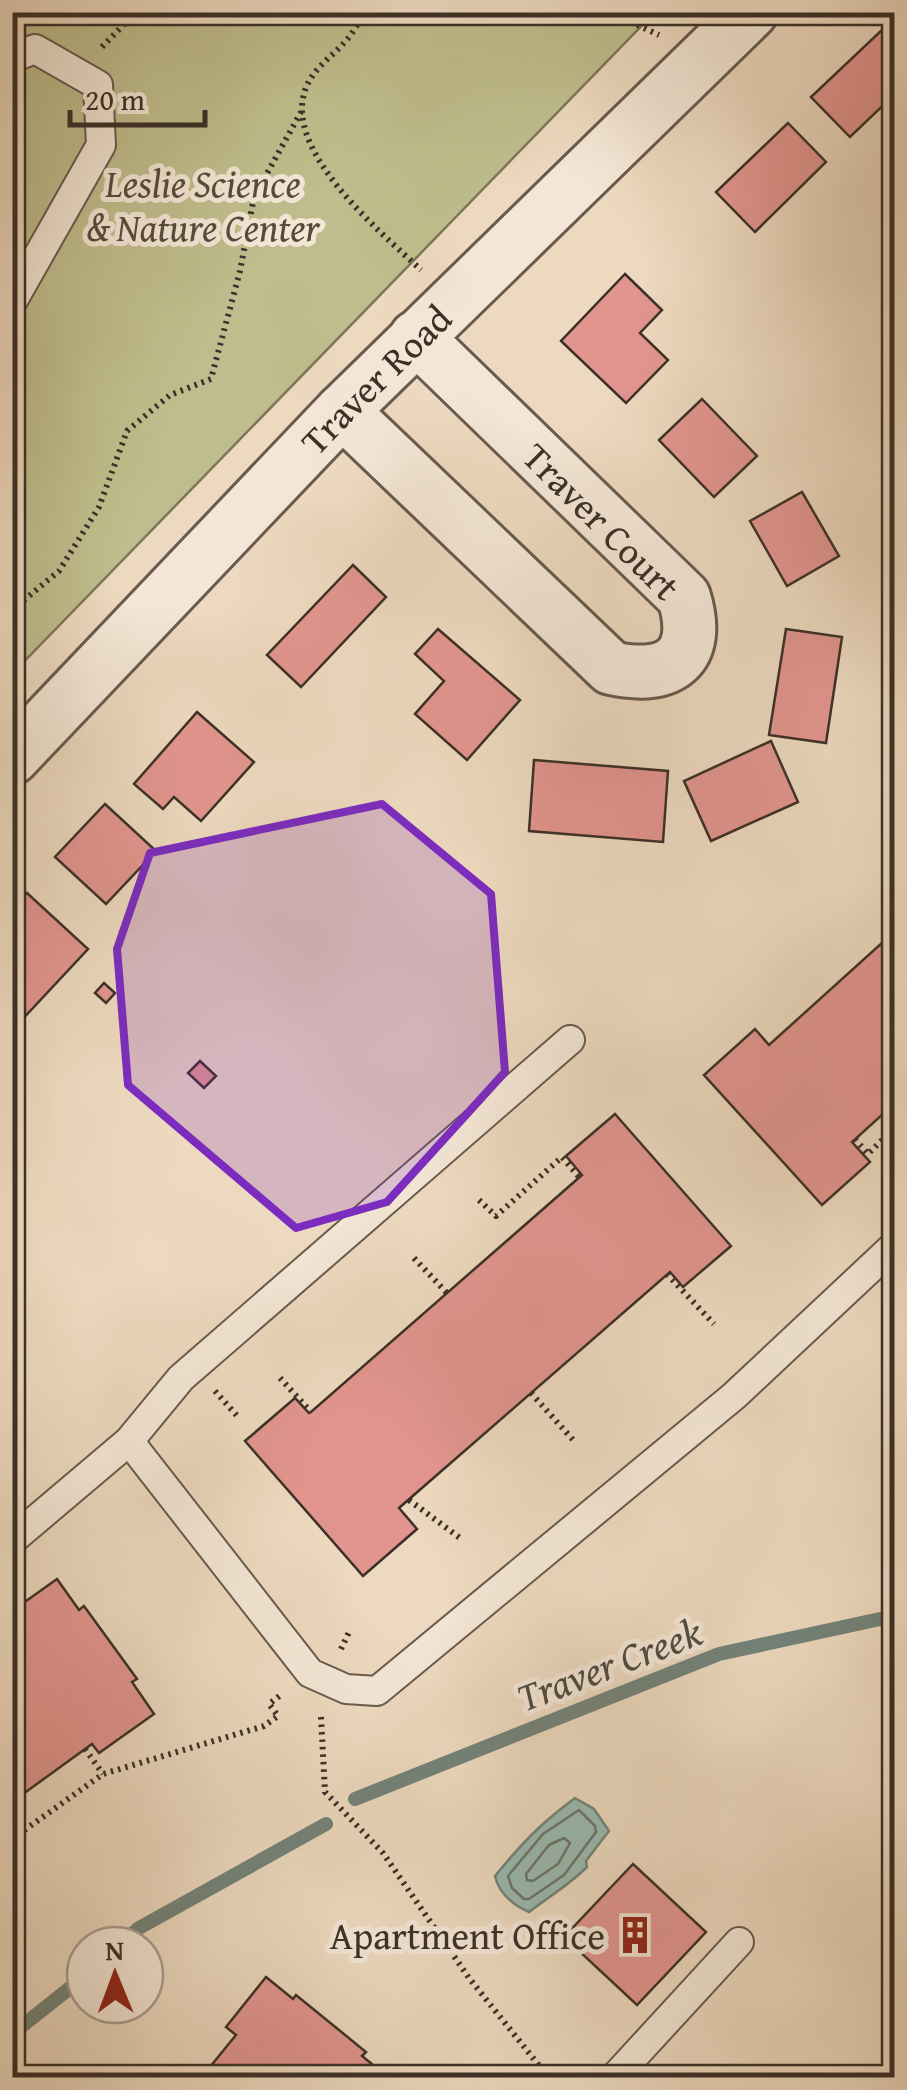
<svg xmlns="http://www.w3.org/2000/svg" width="907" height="2090" viewBox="0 0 907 2090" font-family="'Gentium Book Plus',serif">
  <rect width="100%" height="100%" fill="#edd9bf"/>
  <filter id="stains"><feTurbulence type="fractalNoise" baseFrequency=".002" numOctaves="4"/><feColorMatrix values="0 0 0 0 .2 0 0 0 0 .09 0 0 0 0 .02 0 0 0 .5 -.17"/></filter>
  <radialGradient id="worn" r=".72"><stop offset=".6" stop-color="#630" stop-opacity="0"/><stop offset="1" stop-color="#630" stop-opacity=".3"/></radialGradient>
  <!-- green -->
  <path fill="#bfbd8d" stroke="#7d765a" stroke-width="2.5" d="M13,13H654L13,673Z"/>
  <!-- water -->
  <path fill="#99bab0" stroke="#73837a" stroke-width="2.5" d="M575,1798L594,1809L609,1831L586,1861L587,1867C569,1885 550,1896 529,1912C513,1905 499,1893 495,1876C523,1842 540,1824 575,1798Z"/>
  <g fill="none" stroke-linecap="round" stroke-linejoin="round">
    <!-- shore -->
    <g stroke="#6a756c" stroke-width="2.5">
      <path d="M579,1810L595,1826L596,1832L564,1875L529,1899H524L512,1888L508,1876L543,1834Z"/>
      <path d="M564,1838L570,1843L558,1864L533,1881L527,1880L526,1874L549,1845Z"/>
    </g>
    <!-- stream -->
    <g stroke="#73837a" stroke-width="14">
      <path d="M355,1799L719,1654L894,1616"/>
      <path d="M120,1945L139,1928L326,1824"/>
      <path d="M12,2034L85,1976"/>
    </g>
  </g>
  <!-- building -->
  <g fill="#e2958f" stroke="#3b3028" stroke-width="2.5">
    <path d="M884,28L894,39V95L850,137L811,97Z"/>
    <path d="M788,123L826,162L755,232L716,192Z"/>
    <path d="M625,274L662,310L640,333L668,360L626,403L561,341Z"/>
    <path d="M702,399L757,456L714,497L659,440Z"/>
    <path d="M802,492L839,556L787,586L750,521Z"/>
    <path d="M353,565L386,597L301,687L267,655Z"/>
    <path d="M438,629L520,700L467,760L415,714L444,681L415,654Z"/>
    <path d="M786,629L842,637L826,743L769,735Z"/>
    <path d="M197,712L254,762L201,821L174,797L163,809L134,784Z"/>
    <path d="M771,741L798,802L711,841L684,781Z"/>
    <path d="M534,760L668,771L663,842L529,831Z"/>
    <path d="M105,804L156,851L106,904L55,857Z"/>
    <path d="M27,893L88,949L18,1024L12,1018V909Z"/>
    <path d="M894,932V1104L852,1142L870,1162L822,1205L704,1075L755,1029L769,1045Z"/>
    <path d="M104,983L115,993L106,1003L95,993Z"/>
    <path d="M200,1061L216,1076L204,1088L188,1073Z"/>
    <path d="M615,1114L731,1246L683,1287L670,1272L399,1508L417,1529L363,1576L245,1441L295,1398L309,1413L311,1412L582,1175L566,1156Z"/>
    <path d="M57,1579L79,1610L84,1606L137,1679L132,1682L154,1714L99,1753L92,1744L12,1802V1627L19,1623L12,1611Z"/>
    <path d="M633,1864L706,1932L637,2005L564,1937Z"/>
    <path d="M266,1977L293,1999L296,1995L366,2052L362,2056L389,2078H201L236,2035L226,2027Z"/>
  </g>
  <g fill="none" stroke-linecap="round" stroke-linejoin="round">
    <!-- lane casing -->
    <g stroke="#685a4e" stroke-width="32">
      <g id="lane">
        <path d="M12,58L35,49L98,85L101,145L12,302"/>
        <path d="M129,1441L310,1673L346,1689L377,1691L734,1396L894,1246"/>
        <path d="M12,1540L129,1441L181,1378L570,1040"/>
        <path d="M614,2078L739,1942"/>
      </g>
    </g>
    <!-- street casing -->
    <g stroke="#685a4e" stroke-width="58">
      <g id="street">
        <path d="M342,411L611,668C669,681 703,659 684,597L416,337"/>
        <path id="s1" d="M12,758L342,411L751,12"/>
      </g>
    </g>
    <!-- path -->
    <g stroke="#3b3028" stroke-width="6" stroke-dasharray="2.5 5" stroke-linecap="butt">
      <path d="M365,12C358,23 352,35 343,44C333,55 319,65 311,78C270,142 380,231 421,270"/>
      <path d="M610,12L659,35"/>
      <path d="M102,47L136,12"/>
      <path d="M12,610L59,571L99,507L127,431L170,395L211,379L240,271L254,197L301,112"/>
      <path d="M855,1139L868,1154L894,1128"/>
      <path d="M479,1200L496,1216L562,1157L580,1178"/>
      <path d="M414,1258L447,1293"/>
      <path d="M667,1274L714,1324"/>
      <path d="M280,1378L311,1412"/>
      <path d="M215,1391L238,1417"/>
      <path d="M531,1393L575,1442"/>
      <path d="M409,1500L460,1538"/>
      <path d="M341,1649L349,1632"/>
      <path d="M321,1717L325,1792L383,1853L469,1978L549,2078"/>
      <path d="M85,1749L103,1774"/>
      <path d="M12,1839L103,1774L264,1726L278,1716L269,1704L282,1694"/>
    </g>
    <!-- lane -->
    <use href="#lane" stroke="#f3e6d5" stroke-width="28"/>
    <!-- street -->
    <use href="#street" stroke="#f3e6d5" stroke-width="52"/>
  </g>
  <!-- marked area -->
  <path fill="#7b2cbf" fill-opacity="0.2" stroke="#7b2cbf" stroke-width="8" stroke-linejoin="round" d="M382,804L491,894L505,1072L387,1202L296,1228L128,1085L117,949L150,853Z"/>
  <!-- icons -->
  <defs>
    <g id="building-bare" transform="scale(3)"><path d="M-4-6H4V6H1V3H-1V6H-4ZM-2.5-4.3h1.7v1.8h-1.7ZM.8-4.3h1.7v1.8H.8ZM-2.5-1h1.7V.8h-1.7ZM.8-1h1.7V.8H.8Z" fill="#8f2418" stroke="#f3e6d5" stroke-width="2.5" paint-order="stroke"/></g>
  </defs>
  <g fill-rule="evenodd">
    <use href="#building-bare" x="635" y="1935"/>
  </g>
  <g text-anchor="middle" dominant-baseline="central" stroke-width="10" stroke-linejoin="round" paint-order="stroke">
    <!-- park labels -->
    <g font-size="38" font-style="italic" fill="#554c3c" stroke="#f3e6d5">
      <text x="203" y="183">Leslie Science<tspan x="203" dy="44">&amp; Nature Center</tspan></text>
    </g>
    <!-- street labels -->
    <g font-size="38" fill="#3b3028" stroke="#f3e6d5">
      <text stroke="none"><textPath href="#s1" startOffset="525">Traver Road</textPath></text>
      <text transform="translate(602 521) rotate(45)">Traver Court</text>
    </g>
    <!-- poi labels -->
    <g font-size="38" fill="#3b3028" stroke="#f3e6d5" text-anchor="end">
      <text x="605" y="1935">Apartment Office</text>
    </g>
    <!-- water labels -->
    <g font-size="40" font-style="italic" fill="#4e4c43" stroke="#f3e6d5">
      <text transform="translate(609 1664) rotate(-21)">Traver Creek</text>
    </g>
  </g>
  <!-- margin -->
  <rect width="907" height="2090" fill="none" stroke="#edd9bf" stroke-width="50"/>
  <rect x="15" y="15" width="877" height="2060" fill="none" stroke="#3b3028" stroke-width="5"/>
  <rect x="25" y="25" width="857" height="2040" fill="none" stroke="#3b3028" stroke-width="2.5"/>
  <!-- north arrow -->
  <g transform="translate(115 1975) rotate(359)"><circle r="48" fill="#f3e6d5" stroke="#a99d90" stroke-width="2.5"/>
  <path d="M0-8L18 38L0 25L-18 38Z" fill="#8f2418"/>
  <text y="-15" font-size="28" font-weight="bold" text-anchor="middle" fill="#3b3028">N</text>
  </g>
  <!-- scale -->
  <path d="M70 110v15h135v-15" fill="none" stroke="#3b3028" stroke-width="5"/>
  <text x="85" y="110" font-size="30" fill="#3b3028" stroke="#f3e6d5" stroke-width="8" paint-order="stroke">20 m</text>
  <rect width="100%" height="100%" filter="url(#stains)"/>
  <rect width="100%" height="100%" fill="url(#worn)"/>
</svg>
